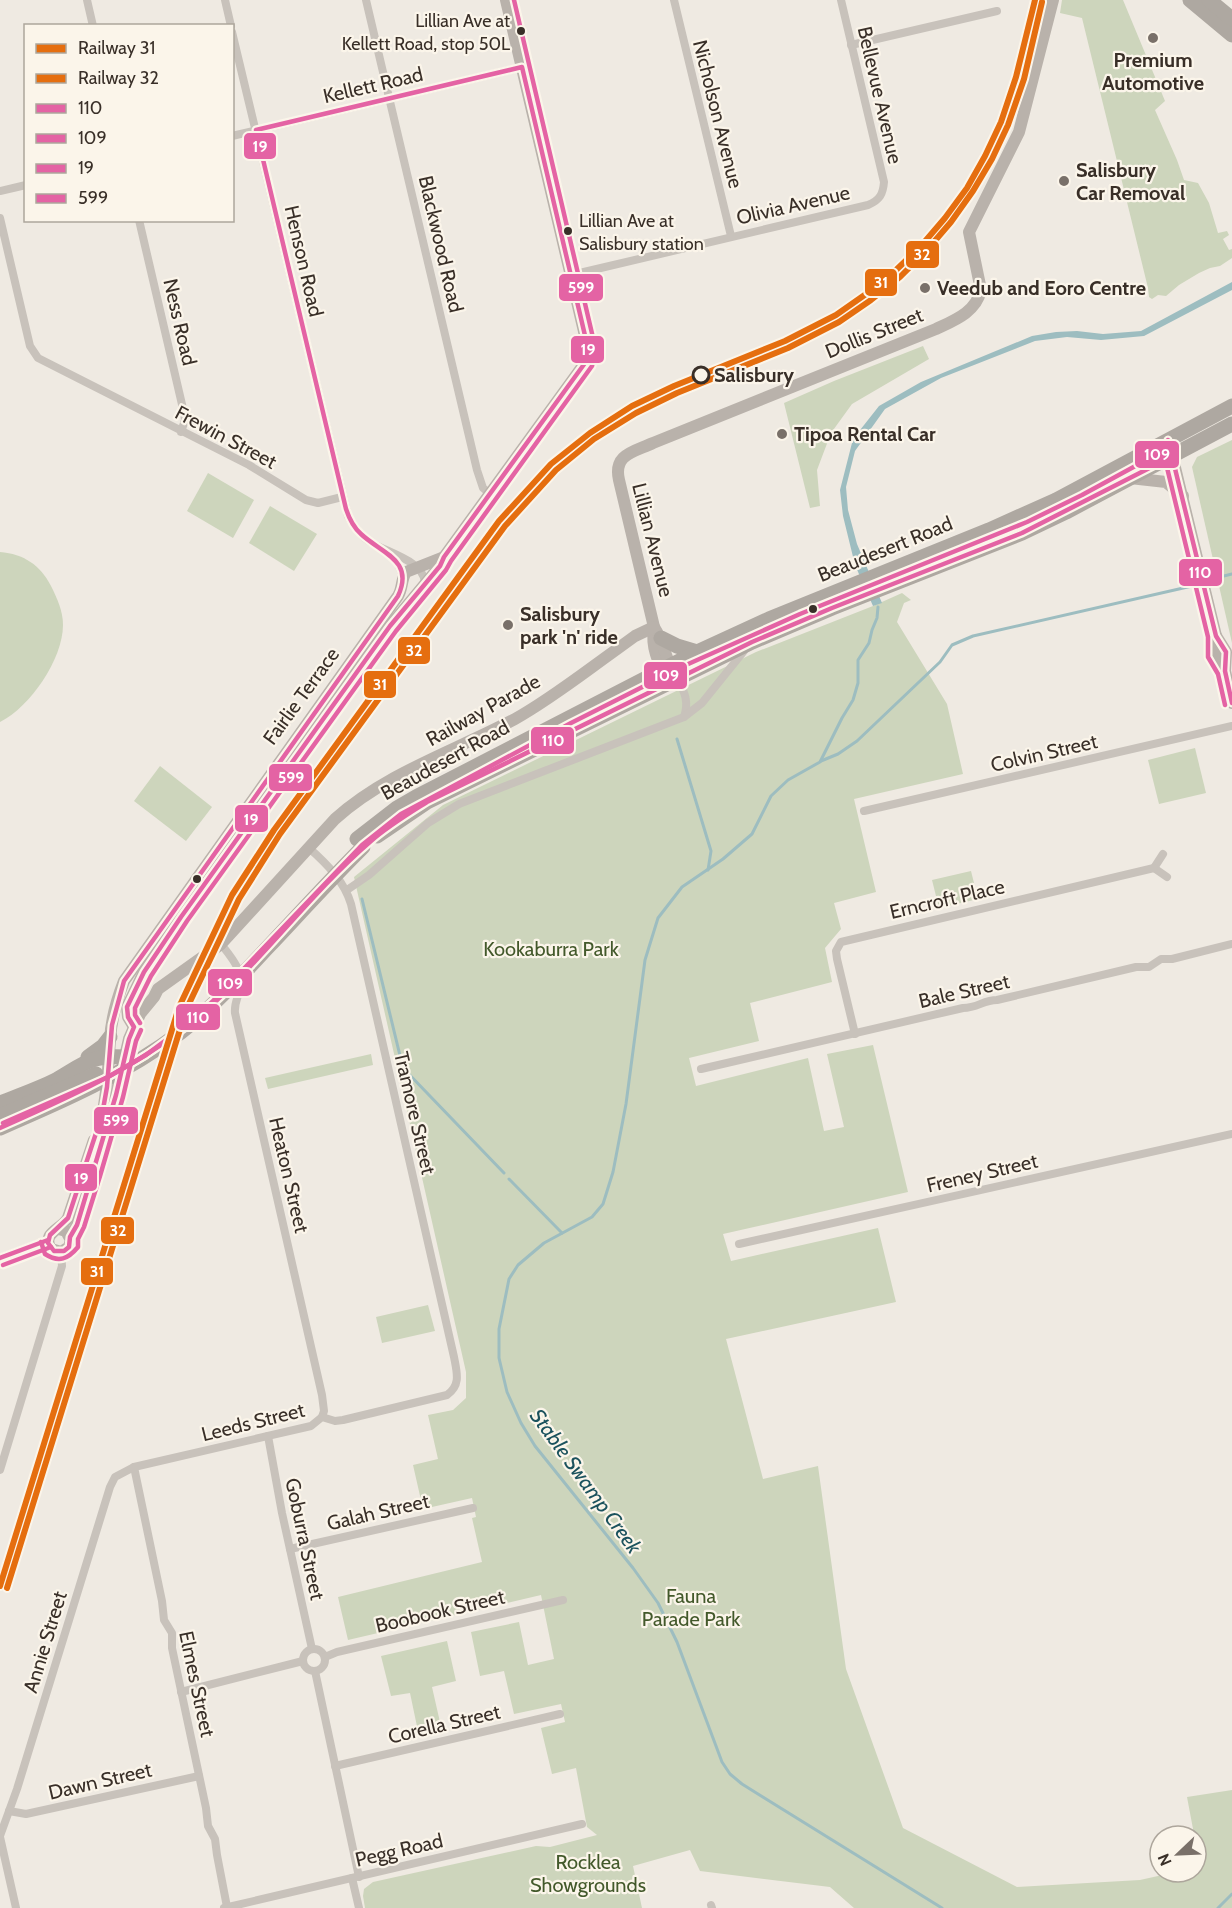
<svg xmlns="http://www.w3.org/2000/svg" width="1232" height="1908" viewBox="0 0 1232 1908" font-family="Cabin,sans-serif">
  <rect width="100%" height="100%" fill="#efeae2"/>
  <!-- green -->
  <g fill="#cdd5bc">
    <path d="M1062,0H1123L1165,101L1155,110L1177,160L1184,180L1198,183L1209,203L1218,233L1227,231L1229,235L1223,239L1229,250L1232,249V258L1220,266L1210,268L1199,273L1179,285L1166,296L1158,295L1152,299L1149,297L1148,288L1082,18L1060,13Z"/>
    <path d="M923,346L929,359L852,404L831,433L817,470L820,506L810,508L784,403L834,381Z"/>
    <path d="M1232,440V643L1192,467L1197,457Z"/>
    <path d="M208,473L254,500L233,538L187,511Z"/>
    <path d="M270,506L317,534L294,571L249,543Z"/>
    <path d="M0,552C24,554 40,565 51,586C57,598 63,611 63,625C63,659 30,707 0,722Z"/>
    <path d="M902,593L911,600L904,603L897,622L947,704L963,774L854,799L876,892L834,903L841,929L825,948L832,982L750,1003L759,1041L689,1058L696,1086L808,1058L824,1131L844,1127L827,1054L873,1045L908,1192L723,1234L731,1261L878,1228L896,1302L726,1339L763,1479L818,1466L846,1669L903,1828L1017,1887L1140,1880L1176,1872H1196V1868L1200,1866L1187,1797L1232,1790V1908H854L830,1887L700,1871L690,1850L633,1866L642,1908H365L363,1896L364,1889L373,1882L536,1846L550,1847L597,1835L587,1827L576,1768L552,1774L541,1728L565,1722L561,1704L514,1714L504,1671L480,1676L471,1632L519,1622L528,1665L554,1659L541,1595L348,1640L338,1597L482,1562L472,1518L476,1517L472,1498L423,1509L413,1465L438,1459L428,1415L453,1410L466,1398V1372L354,877L443,805L756,652L873,606Z"/>
    <path d="M1195,748L1206,793L1159,804L1148,760Z"/>
    <path d="M160,766L212,807L186,841L134,801Z"/>
    <path d="M971,871L978,899L939,908L932,880Z"/>
    <path d="M371,1054L373,1065L268,1089L265,1078Z"/>
    <path d="M428,1305L435,1331L382,1343L376,1317Z"/>
    <path d="M447,1641L456,1681L432,1687L442,1731L419,1736L410,1693L391,1696L381,1656Z"/>
  </g>
  <!-- water -->
  <path fill="#9dbdc0" d="M1232,282V290L1144,336L1101,340L1067,337L1035,341L941,378L885,409L855,451L846,487L848,510L857,544L882,603L873,606L855,565L843,516L840,490L853,439L879,406L921,382L1032,336L1056,332L1077,331L1103,334L1141,331Z"/>
  <g fill="none" stroke-linecap="round" stroke-linejoin="round">
    <!-- stream -->
    <g stroke="#9dbdc0" stroke-width="3">
      <path d="M1216,578L1232,574"/>
      <path d="M878,607L877,618L872,630L869,643L858,660V683L853,700L842,718L820,762L788,780L771,796L752,834L723,859L682,887L658,918L645,960L626,1104L613,1172L603,1204L592,1217L544,1243L518,1265L509,1279L499,1329V1358L507,1392L521,1423L535,1446L633,1568L658,1603L677,1642L722,1762L730,1774L742,1784L942,1908"/>
      <path d="M677,739L711,851L708,870"/>
      <path d="M821,761L838,754L857,741L940,662L952,645L973,636L1192,586"/>
      <path d="M362,899L403,1068L504,1173"/>
      <path d="M509,1179L562,1233"/>
      <path d="M1218,1908L1232,1894"/>
    </g>
    <!-- street -->
    <g stroke="#c8c2bb" stroke-width="8">
      <path d="M87,0L93,26"/>
      <path d="M225,0L231,26"/>
      <path d="M366,0L477,470L483,488L489,493"/>
      <path d="M674,0L731,236"/>
      <path d="M232,32L348,516C353,525 358,532 366,539C382,552 423,559 425,582"/>
      <path d="M851,45L997,11"/>
      <path d="M232,136L522,67"/>
      <path d="M0,191L26,185"/>
      <path d="M0,218L30,346L38,358L249,465L306,500L318,503L342,497"/>
      <path d="M139,220L184,413L185,420L181,432"/>
      <path d="M571,275L868,205C880,200 883,194 884,182L841,0"/>
      <path d="M387,551L398,564L403,576"/>
      <path d="M678,679C685,693 689,702 684,717"/>
      <path d="M864,811L1232,726"/>
      <path d="M1163,854L1154,868L1167,877"/>
      <path d="M347,890L369,875L428,823L459,804L684,717L702,703L744,651"/>
      <path d="M221,944C231,957 244,971 240,989C238,998 234,1003 235,1013L322,1395L324,1411L322,1417"/>
      <path d="M855,1034L837,959L836,951L841,942L1154,868"/>
      <path d="M701,1069L963,1008C978,1008 983,1000 997,1000L1136,967H1149L1161,959H1172L1232,944"/>
      <path d="M739,1244L1232,1134"/>
      <path d="M0,1258L48,1240"/>
      <path d="M268,1436L282,1513L312,1649"/>
      <path d="M134,1467L162,1601L164,1620L172,1633V1648L206,1808L208,1826L215,1839L217,1855L227,1907"/>
      <path d="M0,1470L62,1266L61,1252"/>
      <path d="M290,1549L473,1508"/>
      <circle cx="314" cy="1660" r="11"/>
      <path d="M325,1657L337,1652L563,1600"/>
      <path d="M315,1671L359,1877"/>
      <path d="M181,1692L303,1661"/>
      <path d="M335,1766L560,1714"/>
      <path d="M9,1811L26,1814L199,1776"/>
      <path d="M0,1836L17,1789L110,1487L115,1477L134,1467L311,1426L322,1417L335,1421L343,1420L447,1395C461,1385 457,1373 454,1357L351,904C344,881 327,864 309,848"/>
      <path d="M0,1837L16,1908"/>
      <path d="M352,1878L359,1908"/>
      <path d="M711,1905L712,1908"/>
      <path d="M224,1908L582,1824"/>
    </g>
    <!-- secondary -->
    <g stroke="#b9b2ab" stroke-width="12">
      <path d="M1170,447L1216,636L1215,655L1225,671L1232,703"/>
      <path d="M1130,478L1166,482L1183,496"/>
      <path d="M654,629C651,647 658,662 666,677"/>
      <path d="M1216,636L1226,652L1225,671"/>
      <path d="M674,673C665,658 664,642 654,627L619,480C613,454 634,452 653,443L936,329C955,320 976,312 981,290L969,232L1019,132L1053,0"/>
      <path d="M134,1027L128,1017L127,1007L144,972L181,917L390,626L440,566L444,557L585,363L588,353L587,344L506,0"/>
      <path d="M102,1115C108,1090 108,1065 110,1040C111,1020 117,999 124,981L398,596C403,588 401,579 406,572L444,557"/>
      <path d="M59,1229L66,1231L71,1240L69,1247L61,1252L51,1249C41,1233 61,1230 68,1218L94,1140"/>
      <path d="M70,1237L77,1225L93,1174L116,1095L129,1039L140,1014L154,997L158,989L221,944L335,819C386,773 455,751 515,719C549,700 581,675 613,652L635,636L654,627"/>
    </g>
    <!-- highway -->
    <g stroke="#aea8a1" stroke-width="15">
      <path d="M1190,0L1232,35"/>
      <path d="M1209,0L1232,19"/>
      <path d="M661,638L677,646L697,652"/>
      <path d="M377,836L427,802L752,642L832,608L1022,533L1066,512L1232,424"/>
      <path d="M357,839L397,808L416,797L697,652L769,619L989,530L1056,500L1232,406"/>
      <path d="M88,1057L103,1046L110,1037"/>
      <path d="M0,1103C18,1096 38,1089 56,1080C84,1064 90,1055 124,1057"/>
    </g>
    <!-- highway-bridge -->
    <g stroke="#aea8a1" stroke-width="15">
      <path d="M0,1116L96,1074"/>
      <path d="M0,1128C63,1101 125,1074 181,1032C213,1007 241,976 269,946C300,913 331,879 363,847"/>
    </g>
    <!-- bus-1 casing -->
    <g stroke="#fbf5ea" stroke-width="9">
      <g id="bus-1">
        <path d="M1168,440L1216,636L1226,652L1225,671L1232,703"/>
        <path d="M0,1128C75,1095 151,1061 212,1005C268,953 313,891 371,841C388,826 408,814 427,802L752,642L832,608L1022,533L1173,456"/>
      </g>
    </g>
    <!-- bus-2 casing -->
    <g stroke="#fbf5ea" stroke-width="9">
      <path id="bus-2" d="M3,1123L108,1077L146,1055L182,1028L212,1002L362,845L401,814L571,723L686,665L800,614L1027,522L1082,495L1163,451L1208,637V657L1218,674L1225,705"/>
    </g>
    <!-- bus-3 casing -->
    <g stroke="#fbf5ea" stroke-width="9">
      <g id="bus-3">
        <path d="M522,67L587,344L588,353L585,363L444,557L440,566L390,626L181,917L144,972L127,1007L128,1017L134,1027L129,1039L116,1095L77,1225L70,1237L69,1247L64,1251H54L48,1243L50,1235L68,1218L102,1115L107,1087L112,1025L124,981L398,596C415,560 381,553 361,534C353,527 349,518 346,509L256,130Z"/>
        <path d="M0,1258L48,1240"/>
      </g>
    </g>
    <!-- bus-4 casing -->
    <g stroke="#fbf5ea" stroke-width="9">
      <g id="bus-4">
        <path d="M140,1023L135,1015V1008L151,976L187,921L396,631L446,570L451,561L592,366L595,354L594,342L514,0"/>
        <path d="M41,1242L45,1254C59,1263 68,1259 78,1247V1239L84,1227L100,1176L123,1097L136,1041L141,1030"/>
        <path d="M3,1265L51,1247"/>
      </g>
    </g>
    <!-- bus-1 -->
    <use href="#bus-1" stroke="#e463a4" stroke-width="4.5"/>
    <!-- bus-2 -->
    <use href="#bus-2" stroke="#e463a4" stroke-width="4.5"/>
    <!-- bus-3 -->
    <use href="#bus-3" stroke="#e463a4" stroke-width="4.5"/>
    <!-- bus-4 -->
    <use href="#bus-4" stroke="#e463a4" stroke-width="4.5"/>
    <!-- rail-1 casing -->
    <g stroke="#fbf5ea" stroke-width="10">
      <path id="rail-1" d="M0,1586L179,1007L232,895L274,830L499,521L551,464L590,433L632,406L674,386L785,341L836,315L866,294L895,271L921,246L945,218L967,188L985,156L1001,122L1016,77L1035,0"/>
    </g>
    <!-- rail-2 casing -->
    <g stroke="#fbf5ea" stroke-width="10">
      <path id="rail-2" d="M7,1588L186,1010L239,899L280,834L505,526L556,470L594,439L636,413L677,393L788,348L839,322L871,300L900,277L927,250L951,222L973,191L992,159L1008,125L1024,79L1042,2"/>
    </g>
    <!-- rail-1 -->
    <use href="#rail-1" stroke="#e56e0f" stroke-width="6"/>
    <!-- rail-2 -->
    <use href="#rail-2" stroke="#e56e0f" stroke-width="6"/>
  </g>
  <!-- markers -->
  <g fill="#392f28" stroke="#fbf5ea" stroke-width="2">
    <circle cx="521" cy="31" r="5"/>
    <circle cx="568" cy="231" r="5"/>
    <circle cx="813" cy="609" r="5"/>
    <circle cx="197" cy="879" r="5"/>
  </g>
  <g fill="#797069" stroke="#fbf5ea" stroke-width="2">
    <circle cx="1153" cy="38" r="6"/>
    <circle cx="1064" cy="181" r="6"/>
    <circle cx="925" cy="288" r="6"/>
    <circle cx="782" cy="434" r="6"/>
    <circle cx="508" cy="625" r="6"/>
  </g>
  <circle fill="#fbf5ea" stroke="#392f28" stroke-width="3" cx="701" cy="375" r="8"/>
  <g text-anchor="middle" dominant-baseline="central" stroke-width="4.5" stroke-linejoin="round" paint-order="stroke">
    <!-- bus labels -->
    <g font-size="18" fill="#392f28" stroke="#fbf5ea" text-anchor="end">
      <text x="510" y="21">Lillian Ave at<tspan x="510" dy="23">Kellett Road, stop 50L</tspan></text>
      <text x="579" y="221" text-anchor="start">Lillian Ave at<tspan x="579" dy="23">Salisbury station</tspan></text>
    </g>
    <!-- poi labels -->
    <g font-size="20" font-weight="bold" fill="#392f28" stroke="#fbf5ea" text-anchor="start">
      <text x="1153" y="60" text-anchor="middle">Premium<tspan x="1153" dy="23">Automotive</tspan></text>
      <text x="1076" y="170">Salisbury<tspan x="1076" dy="23">Car Removal</tspan></text>
      <text x="937" y="288">Veedub and Eoro Centre</text>
      <text x="794" y="434">Tipoa Rental Car</text>
      <text x="520" y="614">Salisbury<tspan x="520" dy="23">park 'n' ride</tspan></text>
    </g>
    <!-- street labels -->
    <g font-size="20" fill="#392f28" stroke="#fbf5ea">
      <text transform="translate(373 85) rotate(-13)">Kellett Road</text>
      <text transform="translate(880 95) rotate(77)">Bellevue Avenue</text>
      <text transform="translate(718 114) rotate(76)">Nicholson Avenue</text>
      <text transform="translate(793 205) rotate(-13)">Olivia Avenue</text>
      <text transform="translate(441 244) rotate(77)">Blackwood Road</text>
      <text transform="translate(304 261) rotate(77)">Henson Road</text>
      <text transform="translate(180 322) rotate(77)">Ness Road</text>
      <text transform="translate(874 333) rotate(-22)">Dollis Street</text>
      <text transform="translate(226 437) rotate(28)">Frewin Street</text>
      <text transform="translate(653 540) rotate(76)">Lillian Avenue</text>
      <text transform="translate(885 549) rotate(-22)">Beaudesert Road</text>
      <text transform="translate(301 696) rotate(-54)">Fairlie Terrace</text>
      <text transform="translate(483 710) rotate(-29)">Railway Parade</text>
      <text transform="translate(1044 753) rotate(-13)">Colvin Street</text>
      <text transform="translate(445 760) rotate(-29)">Beaudesert Road</text>
      <text transform="translate(947 899) rotate(-13)">Erncroft Place</text>
      <text transform="translate(964 991) rotate(-13)">Bale Street</text>
      <text transform="translate(415 1113) rotate(77)">Tramore Street</text>
      <text transform="translate(982 1173) rotate(-13)">Freney Street</text>
      <text transform="translate(289 1175) rotate(77)">Heaton Street</text>
      <text transform="translate(253 1422) rotate(-14)">Leeds Street</text>
      <text transform="translate(378 1512) rotate(-13)">Galah Street</text>
      <text transform="translate(305 1539) rotate(78)">Goburra Street</text>
      <text transform="translate(440 1611) rotate(-13)">Boobook Street</text>
      <text transform="translate(45 1642) rotate(-73)">Annie Street</text>
      <text transform="translate(197 1684) rotate(78)">Elmes Street</text>
      <text transform="translate(444 1724) rotate(-13)">Corella Street</text>
      <text transform="translate(100 1781) rotate(-13)">Dawn Street</text>
      <text transform="translate(399 1850) rotate(-13)">Pegg Road</text>
    </g>
    <!-- stop labels -->
    <g font-size="20" font-weight="bold" fill="#392f28" stroke="#fbf5ea" text-anchor="start">
      <text x="714" y="375">Salisbury</text>
    </g>
    <!-- park labels -->
    <g font-size="20" fill="#43592b" stroke="#fbf5ea">
      <text x="551" y="949">Kookaburra Park</text>
      <text x="691" y="1596">Fauna<tspan x="691" dy="23">Parade Park</tspan></text>
      <text x="588" y="1862">Rocklea<tspan x="588" dy="23">Showgrounds</tspan></text>
    </g>
    <!-- water labels -->
    <g font-size="21" font-style="italic" fill="#1b525d" stroke="#fbf5ea">
      <text transform="translate(586 1481) rotate(54)">Stable Swamp Creek</text>
    </g>
  </g>
  <g stroke="#fbf5ea" stroke-width="2">
    <rect x="243" y="132" width="34" height="28" rx="6" fill="#e463a4"/>
    <rect x="905" y="240" width="35" height="29" rx="6" fill="#e56e0f"/>
    <rect x="864" y="268" width="34" height="29" rx="6" fill="#e56e0f"/>
    <rect x="558" y="273" width="46" height="29" rx="6" fill="#e463a4"/>
    <rect x="570" y="335" width="35" height="29" rx="6" fill="#e463a4"/>
    <rect x="1134" y="440" width="46" height="29" rx="6" fill="#e463a4"/>
    <rect x="1178" y="558" width="45" height="29" rx="6" fill="#e463a4"/>
    <rect x="397" y="636" width="34" height="29" rx="6" fill="#e56e0f"/>
    <rect x="643" y="661" width="45" height="29" rx="6" fill="#e463a4"/>
    <rect x="363" y="670" width="34" height="29" rx="6" fill="#e56e0f"/>
    <rect x="530" y="726" width="45" height="29" rx="6" fill="#e463a4"/>
    <rect x="268" y="763" width="45" height="29" rx="6" fill="#e463a4"/>
    <rect x="234" y="804" width="35" height="29" rx="6" fill="#e463a4"/>
    <rect x="207" y="968" width="46" height="29" rx="6" fill="#e463a4"/>
    <rect x="175" y="1003" width="46" height="28" rx="6" fill="#e463a4"/>
    <rect x="93" y="1106" width="46" height="29" rx="6" fill="#e463a4"/>
    <rect x="64" y="1163" width="34" height="29" rx="6" fill="#e463a4"/>
    <rect x="100" y="1216" width="35" height="29" rx="6" fill="#e56e0f"/>
    <rect x="80" y="1257" width="34" height="29" rx="6" fill="#e56e0f"/>
  </g>
  <g font-size="16" text-anchor="middle" font-weight="bold" fill="#fff">
    <text x="260" y="152">19</text>
    <text x="922" y="260">32</text>
    <text x="881" y="288">31</text>
    <text x="581" y="293">599</text>
    <text x="588" y="355">19</text>
    <text x="1157" y="460">109</text>
    <text x="1200" y="578">110</text>
    <text x="414" y="656">32</text>
    <text x="666" y="681">109</text>
    <text x="380" y="690">31</text>
    <text x="553" y="746">110</text>
    <text x="291" y="783">599</text>
    <text x="251" y="825">19</text>
    <text x="230" y="989">109</text>
    <text x="198" y="1023">110</text>
    <text x="116" y="1126">599</text>
    <text x="81" y="1184">19</text>
    <text x="118" y="1236">32</text>
    <text x="97" y="1277">31</text>
  </g>
  <!-- legend -->
  <rect x="24" y="24" width="210" height="198" fill="#fbf5ea" stroke="#ada69c" stroke-width="1.5"/>
  <rect x="36" y="44" width="30" height="9" fill="#e56e0f" stroke="#ada69c" stroke-width="1.5"/>
  <text x="78" y="54" font-size="18" fill="#392f28">Railway 31</text>
  <rect x="36" y="74" width="30" height="9" fill="#e56e0f" stroke="#ada69c" stroke-width="1.5"/>
  <text x="78" y="84" font-size="18" fill="#392f28">Railway 32</text>
  <rect x="36" y="104" width="30" height="9" fill="#e463a4" stroke="#ada69c" stroke-width="1.5"/>
  <text x="78" y="114" font-size="18" fill="#392f28">110</text>
  <rect x="36" y="134" width="30" height="9" fill="#e463a4" stroke="#ada69c" stroke-width="1.5"/>
  <text x="78" y="144" font-size="18" fill="#392f28">109</text>
  <rect x="36" y="164" width="30" height="9" fill="#e463a4" stroke="#ada69c" stroke-width="1.5"/>
  <text x="78" y="174" font-size="18" fill="#392f28">19</text>
  <rect x="36" y="194" width="30" height="9" fill="#e463a4" stroke="#ada69c" stroke-width="1.5"/>
  <text x="78" y="204" font-size="18" fill="#392f28">599</text>
  <!-- north arrow -->
  <g transform="translate(1178 1854) rotate(247)"><circle r="28" fill="#fbf5ea" stroke="#ada69c" stroke-width="1.5"/>
  <path d="M0-4.5L10 22L0 15L-10 22Z" fill="#797069"/>
  <text y="-9" font-size="16" font-weight="bold" text-anchor="middle" fill="#392f28">N</text>
  </g>
</svg>
